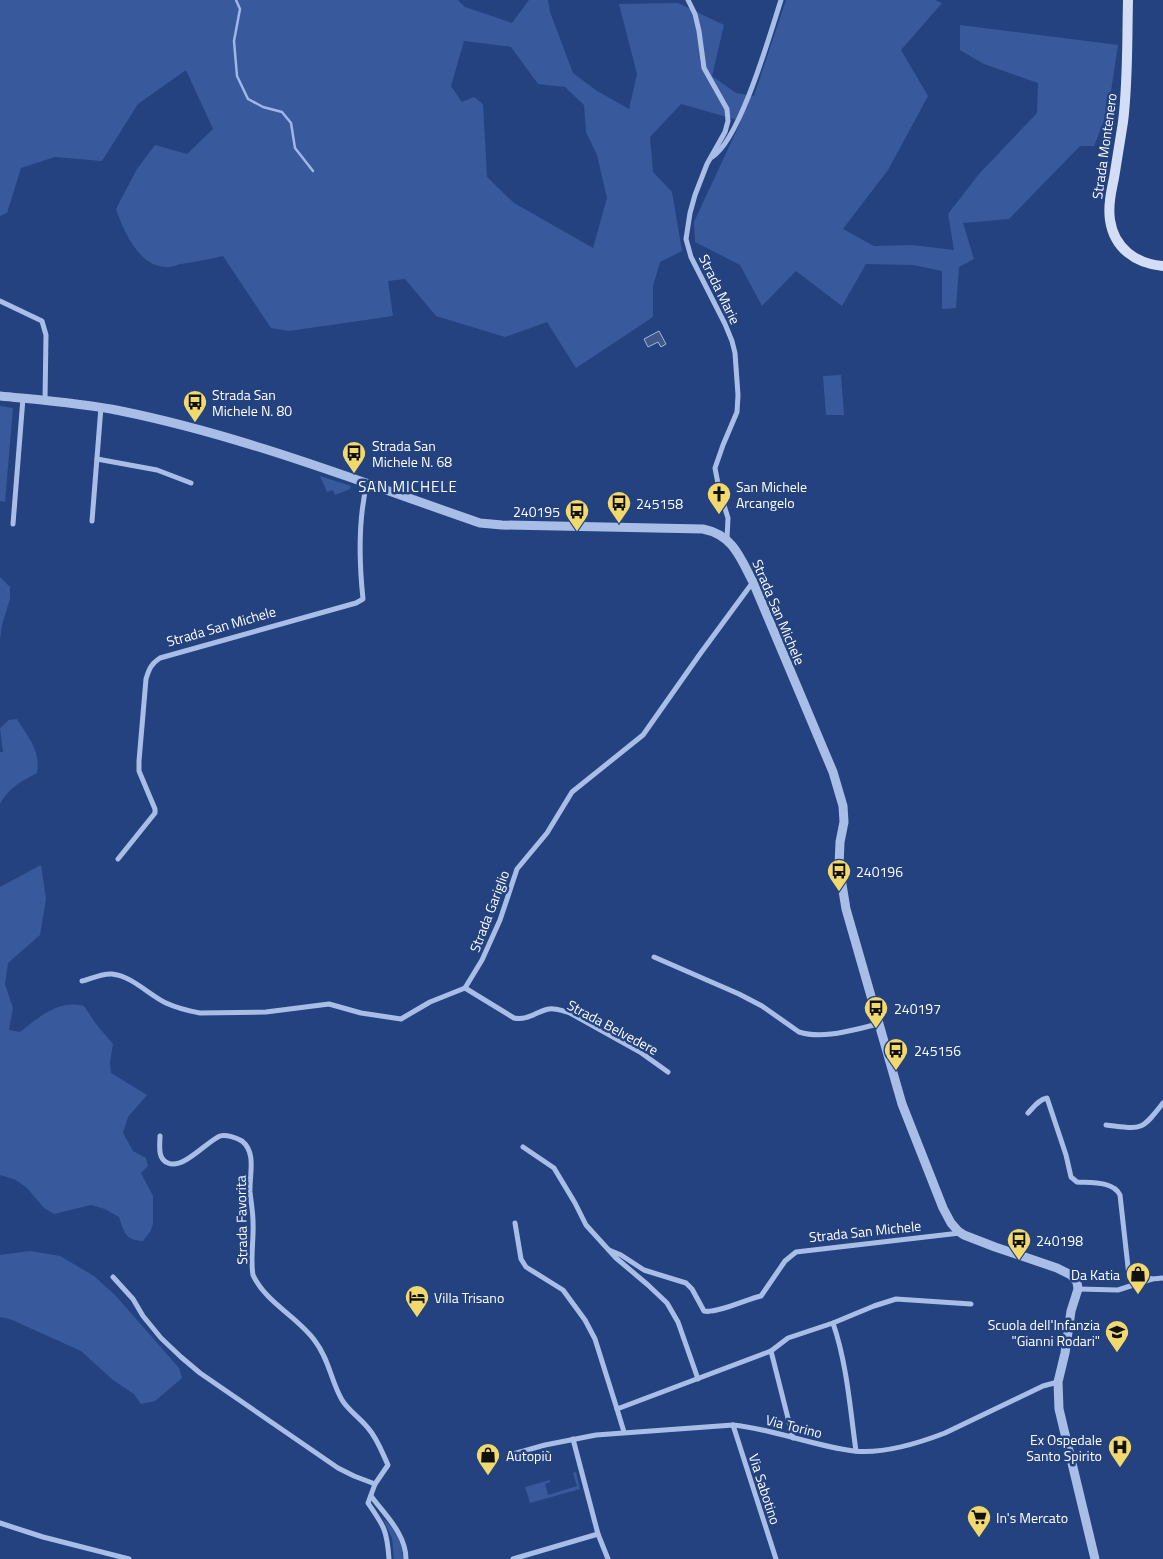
<svg xmlns="http://www.w3.org/2000/svg" width="1163" height="1559" viewBox="0 0 1163 1559" font-family="'Titillium Web',sans-serif">
  <rect width="100%" height="100%" fill="#23427f"/>
  <!-- green -->
  <g fill="#385a9d" fill-rule="evenodd">
    <path d="M0,0H458L465,7L512,23L529,0H548L550,12L573,73L597,91L629,109L637,74L619,4L678,3L724,25L712,76L736,93L754,96L786,0H935L942,3L901,50L928,96L888,170L843,229L874,246L912,245L954,250L948,214L979,174L1037,113L1038,83L984,64L960,50V25L1118,45L1108,111L1094,146H1080L1009,219L963,223L974,259L959,267L956,308L942,309V271L913,265L866,264L842,306L796,271L762,306L740,265L695,242L694,222L741,121L681,104L650,137L653,172L672,192L682,251L660,262L653,286V317L576,368L547,322L505,337L436,316L405,279L388,281L393,316L289,331L271,328L223,256C209,259 195,262 181,264C176,265 171,268 166,267C138,266 124,231 116,209L137,169L155,145L187,154L213,129L186,70L138,104L102,161L55,157L21,168L7,213L0,216ZM464,41L511,47L538,84L565,87L584,105L586,132L597,155L607,198L593,248L514,203L487,177L483,104L474,97L462,102L451,86Z"/>
    <path d="M841,375L844,415H826L823,376Z"/>
    <path d="M0,406L13,408L5,502L0,501Z"/>
    <path d="M320,476L351,486L350,489L335,495L333,490L327,492Z"/>
    <path d="M0,577L10,587V599L2,625L0,639Z"/>
    <path d="M17,719C28,737 41,751 37,773C22,781 8,788 0,804V752H3L0,728L9,720Z"/>
    <path d="M41,865L46,899L40,935L8,963L5,984L13,1008L9,1030L20,1032C39,1017 59,999 84,1006L96,1024L113,1044L110,1062L111,1073L147,1095L128,1117L123,1133L133,1151L146,1158L148,1166L141,1173L153,1196V1224L150,1232L143,1241C125,1240 124,1232 119,1217L105,1209L91,1205L54,1214L44,1208L27,1188L16,1180L0,1175V887Z"/>
    <path d="M30,1251L60,1256L94,1276L116,1296L179,1368L182,1378L155,1401L141,1404L134,1394L113,1380L81,1351L10,1319L0,1317V1255Z"/>
    <path d="M576,1472L580,1489L530,1503L525,1487L550,1480V1482L545,1484L548,1495L577,1486L573,1473Z"/>
    <path d="M383,1519C396,1529 402,1543 403,1559H394L392,1538Z"/>
  </g>
  <!-- water -->
  <path fill="#415784" stroke="#9db8e7" d="M659,331L666,344L661,347L658,342L648,347L644,339Z"/>
  <g fill="none" stroke-linecap="round" stroke-linejoin="round">
    <!-- stream -->
    <path stroke="#9db8e7" stroke-width="2.5" d="M236,0L240,9L234,41L237,76L248,99L263,107L282,112L291,123L295,148L313,171"/>
    <!-- minor -->
    <g stroke="#a9bee6" stroke-width="5">
      <path d="M688,0L695,14L699,31L704,68L727,109L728,121L725,132L707,164L695,195L690,213L686,239L691,257L725,324L732,341L735,353L738,395L737,412L723,445L715,468L719,489L728,518L727,539"/>
      <path d="M712,157C740,140 770,34 781,0"/>
      <path d="M0,301L42,321L46,335L45,401"/>
      <path d="M97,459L157,470L191,483"/>
      <path d="M92,521L101,407"/>
      <path d="M13,524L23,398"/>
      <path d="M118,859L155,813V809L139,771V761L146,679C149,669 151,664 160,658L356,603L363,599C359,561 358,520 367,483"/>
      <path d="M654,957L739,994L762,1006L799,1032C824,1040 855,1029 879,1024"/>
      <path d="M82,981C91,979 102,973 112,974C132,976 149,995 166,1003C177,1008 189,1011 200,1013L266,1012L329,1004L361,1013L401,1019L430,1002L465,988L482,960L500,920L517,869L547,833L572,792L643,735L700,654L753,582"/>
      <path d="M465,988L514,1018C528,1021 537,1011 549,1009C556,1008 563,1011 570,1013L640,1052L668,1072"/>
      <path d="M1028,1113C1033,1108 1039,1099 1047,1098L1066,1155L1071,1177L1077,1182C1091,1183 1113,1181 1120,1195L1129,1276L1132,1278L1146,1277L1152,1279"/>
      <path d="M1106,1125C1141,1129 1141,1132 1163,1103"/>
      <path d="M160,1136C160,1145 157,1159 168,1163C183,1170 206,1142 220,1136C226,1134 237,1138 242,1141C257,1153 249,1176 250,1192C251,1202 253,1212 253,1222C254,1240 250,1258 253,1275C266,1303 298,1317 315,1341C329,1359 331,1381 342,1400C348,1410 360,1418 368,1428C377,1438 382,1452 388,1465L375,1484"/>
      <path d="M523,1147L554,1168L575,1203L586,1225L616,1258L648,1285L667,1303L678,1322L698,1379"/>
      <path d="M515,1223L521,1259L526,1267L563,1290L585,1320L595,1339L617,1409L771,1351L788,1338L833,1323L874,1306L896,1299L971,1304"/>
      <path d="M609,1250L621,1255L644,1270L686,1283L692,1289L704,1311C716,1314 747,1299 761,1296L785,1261L796,1252L960,1233"/>
      <path d="M113,1277L133,1299L143,1316L161,1338L181,1357L200,1373L338,1468L354,1476L375,1484L368,1503C384,1526 387,1530 389,1559"/>
      <path d="M1078,1289L1118,1290L1152,1279L1163,1278"/>
      <path d="M833,1323C847,1364 850,1408 856,1451"/>
      <path d="M771,1351L793,1438"/>
      <path d="M617,1409L624,1432"/>
      <path d="M733,1425L776,1559"/>
      <path d="M573,1439L598,1534L608,1559"/>
      <path d="M513,1454L545,1445L596,1435L733,1425C774,1429 813,1446 854,1451C882,1454 919,1443 945,1433L1043,1386L1058,1382"/>
      <path d="M371,1496C385,1515 406,1534 406,1559"/>
      <path d="M0,1523L43,1537L129,1559"/>
      <path d="M513,1559L598,1534"/>
    </g>
    <!-- tertiary -->
    <path stroke="#a9bee6" stroke-width="9" d="M0,396C40,400 81,403 121,411C244,436 361,482 480,523L502,525L703,529C733,535 740,557 753,582L833,772L843,806L844,822L840,842L839,866L846,909L902,1104L943,1208L951,1223L958,1231L964,1235L995,1247L1057,1268L1071,1275L1077,1282L1078,1289L1071,1311L1065,1353L1058,1382L1059,1409L1095,1559"/>
    <!-- secondary -->
    <path stroke="#d3def6" stroke-width="10" d="M1128,0C1127,41 1128,82 1123,122C1120,141 1117,160 1114,178C1111,192 1108,206 1110,220C1114,248 1136,264 1163,266"/>
  </g>
  <!-- icons -->
  <defs>
    <g id="bus-pin" transform="scale(1.25)"><path d="M0 17L-7.5 6A9.5 9.5 0 1 1 7.5 6Z" fill="#f1d96d" stroke="#23427f"/><path d="M-5-6H5V4H4V6H2V4H-2V6H-4V4H-5ZM-3.5-4V0h7V-4ZM-3.5 1.2v1.5H-2V1.2ZM2 1.2v1.5H3.5V1.2Z" fill="#111"/></g>
    <g id="church-pin" transform="scale(1.25)"><path d="M0 17L-7.5 6A9.5 9.5 0 1 1 7.5 6Z" fill="#f1d96d" stroke="#23427f"/><path d="M-1.2-6h2.4v3.5h3.3v2.4h-3.3V6h-2.4V-.1h-3.3v-2.4h3.3Z" fill="#111"/></g>
    <g id="shop-pin" transform="scale(1.25)"><path d="M0 17L-7.5 6A9.5 9.5 0 1 1 7.5 6Z" fill="#f1d96d" stroke="#23427f"/><path d="M-5-2.5h2.3a2.7 3.5 0 0 1 5.4 0H5L5.5 6h-11ZM-1.5-2.5h3a1.5 2.3 0 0 0-3 0Z" fill="#111"/></g>
    <g id="hotel-pin" transform="scale(1.25)"><path d="M0 17L-7.5 6A9.5 9.5 0 1 1 7.5 6Z" fill="#f1d96d" stroke="#23427f"/><path d="M-6-4.5h1.5V1H6V5H4.5V3h-9V5H-6ZM-4 0a1.8 1.8 0 1 1 3.6 0ZM.5 0V-2.5h3Q6-2.5 6 0Z" fill="#111"/></g>
    <g id="school-pin" transform="scale(1.25)"><path d="M0 17L-7.5 6A9.5 9.5 0 1 1 7.5 6Z" fill="#f1d96d" stroke="#23427f"/><path d="M0-5L7-2L0 1L-7-2ZM-4 1L0 2.5L4 1V4Q0 6-4 4Z" fill="#111"/></g>
    <g id="hospital-pin" transform="scale(1.25)"><path d="M0 17L-7.5 6A9.5 9.5 0 1 1 7.5 6Z" fill="#f1d96d" stroke="#23427f"/><path d="M-5-5h3v3.5h4V-5h3V5h-3V1.5h-4V5h-3Z" fill="#111"/></g>
    <g id="supermarket-pin" transform="scale(1.25)"><path d="M0 17L-7.5 6A9.5 9.5 0 1 1 7.5 6Z" fill="#f1d96d" stroke="#23427f"/><path d="M-6-5.5h2.5l.6 2H6L4.5 2H-2.5L-4.4-4H-6ZM-1.5 3.2a1.3 1.3 0 1 0 .1 0ZM3 3.2a1.3 1.3 0 1 0 .1 0Z" fill="#111"/></g>
  </defs>
  <g fill-rule="evenodd">
    <use href="#bus-pin" x="195" y="402"/>
    <use href="#bus-pin" x="354" y="453"/>
    <use href="#church-pin" x="719" y="494"/>
    <use href="#bus-pin" x="619" y="503"/>
    <use href="#bus-pin" x="577" y="511"/>
    <use href="#bus-pin" x="839" y="871"/>
    <use href="#bus-pin" x="876" y="1008"/>
    <use href="#bus-pin" x="896" y="1050"/>
    <use href="#bus-pin" x="1019" y="1240"/>
    <use href="#shop-pin" x="1138" y="1274"/>
    <use href="#hotel-pin" x="417" y="1297"/>
    <use href="#school-pin" x="1117" y="1332"/>
    <use href="#hospital-pin" x="1120" y="1447"/>
    <use href="#shop-pin" x="488" y="1455"/>
    <use href="#supermarket-pin" x="979" y="1517"/>
  </g>
  <g text-anchor="middle" dominant-baseline="central" stroke-width="5" stroke-linejoin="round" paint-order="stroke">
    <!-- street labels -->
    <g font-size="14" fill="#fff" stroke="#23427f">
      <text transform="translate(1104 146) rotate(-82)">Strada Montenero</text>
      <text transform="translate(720 289) rotate(64)">Strada Marie</text>
      <text transform="translate(779 612) rotate(67)">Strada San Michele</text>
      <text transform="translate(221 626) rotate(-16)">Strada San Michele</text>
      <text transform="translate(489 911) rotate(-69)">Strada Gariglio</text>
      <text transform="translate(613 1027) rotate(28)">Strada Belvedere</text>
      <text transform="translate(241 1220) rotate(-91)">Strada Favorita</text>
      <text transform="translate(865 1231) rotate(-6)">Strada San Michele</text>
      <text transform="translate(794 1426) rotate(14)">Via Torino</text>
      <text transform="translate(765 1489) rotate(72)">Via Sabotino</text>
    </g>
    <!-- poi labels -->
    <g font-size="14" fill="#fff" stroke="#23427f" text-anchor="start">
      <text x="212" y="394">Strada San<tspan x="212" dy="16">Michele N. 80</tspan></text>
      <text x="372" y="445">Strada San<tspan x="372" dy="16">Michele N. 68</tspan></text>
      <text x="736" y="486">San Michele<tspan x="736" dy="16">Arcangelo</tspan></text>
      <text x="636" y="503">245158</text>
      <text x="560" y="511" text-anchor="end">240195</text>
      <text x="856" y="871">240196</text>
      <text x="894" y="1008">240197</text>
      <text x="914" y="1050">245156</text>
      <text x="1036" y="1240">240198</text>
      <text x="1120" y="1274" text-anchor="end">Da Katia</text>
      <text x="434" y="1297">Villa Trisano</text>
      <text x="1100" y="1324" text-anchor="end">Scuola dell'Infanzia<tspan x="1100" dy="16">"Gianni Rodari"</tspan></text>
      <text x="1102" y="1439" text-anchor="end">Ex Ospedale<tspan x="1102" dy="16">Santo Spirito</tspan></text>
      <text x="506" y="1455">Autopiù</text>
      <text x="996" y="1517">In's Mercato</text>
    </g>
    <!-- neighbourhood labels -->
    <g font-size="15" letter-spacing="1" fill="#fff" stroke="#23427f">
      <text x="408" y="486">SAN MICHELE</text>
    </g>
  </g>
</svg>
